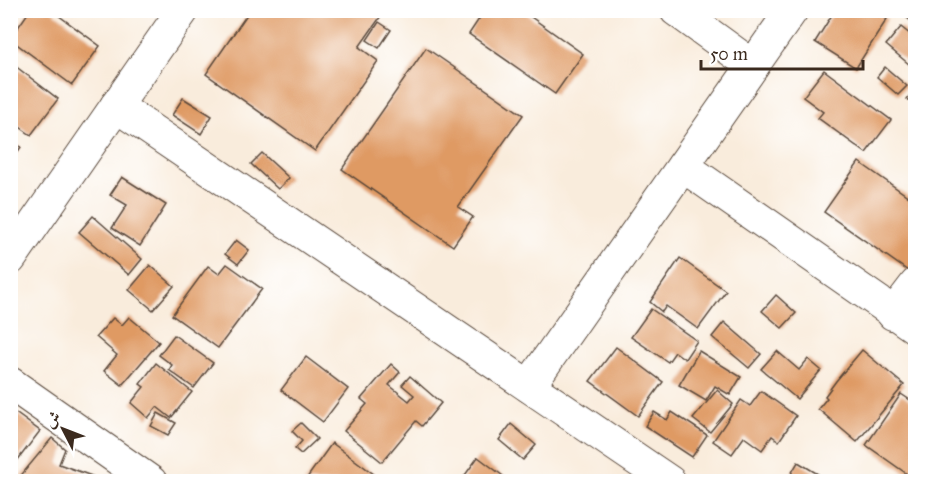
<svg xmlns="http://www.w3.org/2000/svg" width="926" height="492" viewBox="0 0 926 492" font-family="'IM FELL Great Primer',Amiri,serif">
  <rect width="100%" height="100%" fill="#fff"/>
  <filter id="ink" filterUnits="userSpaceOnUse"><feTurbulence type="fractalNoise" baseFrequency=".0167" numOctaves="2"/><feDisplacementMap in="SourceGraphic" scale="12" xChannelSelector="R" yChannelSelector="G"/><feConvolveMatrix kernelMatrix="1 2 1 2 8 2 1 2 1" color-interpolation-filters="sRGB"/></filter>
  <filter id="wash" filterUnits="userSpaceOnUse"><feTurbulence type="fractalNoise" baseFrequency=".008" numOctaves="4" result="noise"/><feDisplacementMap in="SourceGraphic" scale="24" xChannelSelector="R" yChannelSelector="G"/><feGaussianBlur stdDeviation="1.35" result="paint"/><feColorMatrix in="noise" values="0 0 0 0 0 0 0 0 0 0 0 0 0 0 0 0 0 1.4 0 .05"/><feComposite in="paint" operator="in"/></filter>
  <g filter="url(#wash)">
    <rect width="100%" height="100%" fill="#f9ecdc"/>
    <g id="blocks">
      <!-- building -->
      <g fill="#df9a64">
        <path d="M30,10H51L100,46L72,85L10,39Z"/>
        <path d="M250,10H373L381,16L359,47L378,61L315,151L206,74Z"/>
        <path d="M485,10H521L583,54L555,94L469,34Z"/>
        <path d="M835,10H873L887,19L856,68L815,42Z"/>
        <path d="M897,10H916V25Z"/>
        <path d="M379,22L391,30L379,48L367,40Z"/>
        <path d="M901,27L916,39V70L886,45Z"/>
        <path d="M426,48L523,115L458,207L473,217L453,246L342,169Z"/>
        <path d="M10,62L58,99L31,135L10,120Z"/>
        <path d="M885,67L907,86L898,95L877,77Z"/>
        <path d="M824,70L891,120L866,153L818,118L823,112L803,97Z"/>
        <path d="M916,87V105L907,99Z"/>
        <path d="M183,98L212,116L201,134L172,115Z"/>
        <path d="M10,140L21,147L10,163Z"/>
        <path d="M262,153L289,178L278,189L251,164Z"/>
        <path d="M859,162L916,202V267L911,273L824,212Z"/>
        <path d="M122,177L166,205L140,246L112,228L127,205L110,195Z"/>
        <path d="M93,216L142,259L129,275L79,232Z"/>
        <path d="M236,240L249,250L238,264L225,254Z"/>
        <path d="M680,258L726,291L698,329L666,306L662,312L650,302Z"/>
        <path d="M227,264L262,289L218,348L172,315L208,266L219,274Z"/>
        <path d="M150,265L174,286L153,310L129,290Z"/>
        <path d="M776,295L796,313L782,328L762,311Z"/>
        <path d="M651,309L697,341L685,359L675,352L668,362L631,337Z"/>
        <path d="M129,317L159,342L122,385L104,371L117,355L96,337L113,318L122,325Z"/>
        <path d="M724,322L761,354L749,368L712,337Z"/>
        <path d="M174,335L213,363L194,388L169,370L172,365L159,355Z"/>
        <path d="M616,347L663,382L638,416L590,381Z"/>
        <path d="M862,350L904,385L857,442L818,409L827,398L825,396L836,381Z"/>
        <path d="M699,351L741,377L730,395L715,386L706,401L679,385Z"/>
        <path d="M777,351L799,370L808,359L821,370L797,399L761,369Z"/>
        <path d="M306,357L348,389L323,422L281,390Z"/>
        <path d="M156,363L192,392L171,418L157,407L148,418L131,403L144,387L140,384Z"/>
        <path d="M391,364L400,372L389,385L409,401L414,395L402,385L410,376L441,403L422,426L416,421L382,462L344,431L367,404L361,399Z"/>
        <path d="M717,390L733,404L710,432L693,419Z"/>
        <path d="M761,391L796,416L779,441L772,436L762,450L744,437L732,454L713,441L741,400L750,406Z"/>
        <path d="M901,394L916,404V468L910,476L866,445Z"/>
        <path d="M10,409L40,431L10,470Z"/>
        <path d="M654,412L667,420L672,412L707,435L692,457L645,426Z"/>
        <path d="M158,413L176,423L168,435L151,426Z"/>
        <path d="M301,423L317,439L301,454L295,449L302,441L292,431Z"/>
        <path d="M511,424L536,445L523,460L499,440Z"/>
        <path d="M52,438L65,449L59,464L108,482H22L18,479Z"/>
        <path d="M332,443L375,475L370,482H304Z"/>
        <path d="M478,457L511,482H460Z"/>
        <path d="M798,462L831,482H792L788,479Z"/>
      </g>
    </g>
  </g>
  <g filter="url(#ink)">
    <use href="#blocks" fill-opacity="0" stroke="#58473a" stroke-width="1.5"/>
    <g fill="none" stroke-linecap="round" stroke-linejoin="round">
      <!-- minor casing -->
      <g stroke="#58473a" stroke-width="34">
        <g id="minor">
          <path d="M676,10L753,66"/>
          <path d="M116,106L670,482"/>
          <path d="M683,166L916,328"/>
          <path d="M10,259L183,10"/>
          <path d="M893,314L916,284"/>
          <path d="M10,383L151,482"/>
          <path d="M529,386L792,10"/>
        </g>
      </g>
      <!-- minor -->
      <use href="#minor" stroke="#fff" stroke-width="32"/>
    </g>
  </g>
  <!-- margin -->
  <rect width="926" height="492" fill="none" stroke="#fff" stroke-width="36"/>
  <!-- north arrow -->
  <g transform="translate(63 429) rotate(312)" stroke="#ffffff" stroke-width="4.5" paint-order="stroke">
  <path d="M0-4.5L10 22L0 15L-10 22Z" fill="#3b2a1e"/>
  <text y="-9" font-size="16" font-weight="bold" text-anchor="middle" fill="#3b2a1e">ش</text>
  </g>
  <!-- scale -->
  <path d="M701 60v9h162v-9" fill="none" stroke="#3b2a1e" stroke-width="3"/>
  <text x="710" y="60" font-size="18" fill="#3b2a1e" stroke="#ffffff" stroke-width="4.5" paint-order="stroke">50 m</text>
</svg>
